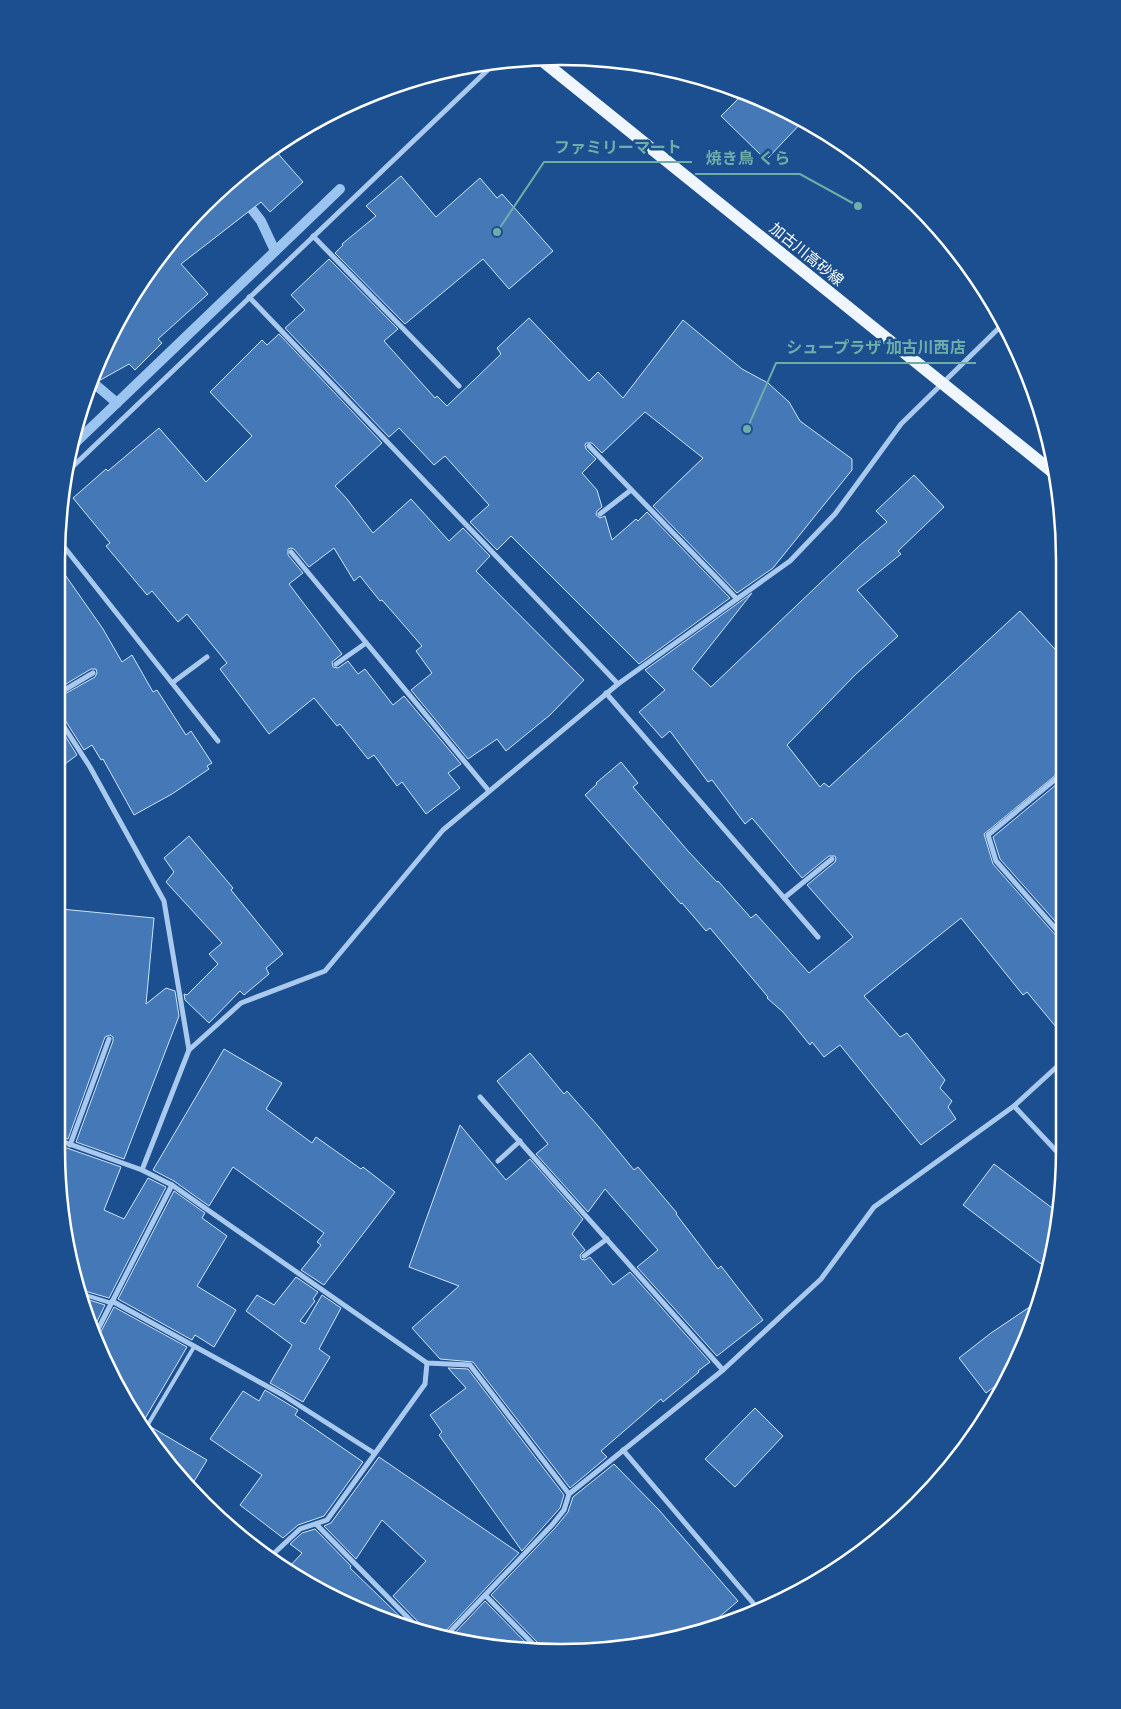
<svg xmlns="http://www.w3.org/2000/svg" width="1121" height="1709" viewBox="0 0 1121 1709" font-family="Quicksand,'Noto Sans JP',sans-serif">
  <rect width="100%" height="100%" fill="#1b4f8f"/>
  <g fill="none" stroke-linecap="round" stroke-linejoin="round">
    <!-- stream -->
    <g stroke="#9cc4f0" stroke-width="10">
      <path d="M244,199L261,221L275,251"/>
      <path d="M90,380L117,403"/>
      <path d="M72,446L340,189"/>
    </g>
  </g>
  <!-- building -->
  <g fill="#4478b7" stroke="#cfe3fa">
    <path d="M744,93L804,120L766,160L721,116Z"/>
    <path d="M273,148L303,182L270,212L261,202L181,264L208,294L158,339L162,343L135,370L129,364L88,387L108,338L181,228L253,161Z"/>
    <path d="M401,176L436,217L480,178L497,198L502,194L553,251L509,289L483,259L405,324L335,253L343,245L342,244L376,216L366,206Z"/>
    <path d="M329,259L398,329L384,341L435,398L437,396L447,406L501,354L497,348L529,318L589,381L598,372L623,398L683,320L742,369L768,383L789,402L800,421L852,459V470L773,568L737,593L653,506L703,458L645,412L602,453L592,443H586L585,445L586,449L596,459L582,473L597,490L602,507L597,511L596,515L600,518L605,516L612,540L636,519L638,521L647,512L730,598L639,664L511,536L497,550L470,522L489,505L445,456L434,465L399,428L389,437L285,328L305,310L291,295Z"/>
    <path d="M279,334L382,443L335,486L347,499L373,533L411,499L449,541L463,528L490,556L476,571L584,680L550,715L506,751L497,739L468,759L411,690L432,673L416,651L422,646L382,600L380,601L360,576L354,581L334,548L309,567L294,549L291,548L288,549V555L303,573L289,584L342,654L332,662L333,667L338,668L348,661L358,674L365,669L393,705L404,696L461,764L448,773L460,788L426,814L402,782L397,786L374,755L368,759L340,724L337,726L314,698L269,734L220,669L227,663L187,614L178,622L152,591L147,595L106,546L110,543L73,498L106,469L108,471L159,428L206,482L252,436L210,392L262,340L267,345Z"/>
    <path d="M914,475L944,507L898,551L901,554L857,590L898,636L856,674L787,745L820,787L824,783L829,787L1020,611L1063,658V724L1057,729L1063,736V769L984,834L993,864L1059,939L1062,940L1061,1033L1027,992L1023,995L961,918L864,996L900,1037L907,1033L945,1080L940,1088L952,1101L948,1107L956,1119L921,1145L840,1045L824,1057L812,1042L810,1045L783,1012L767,998L768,997L710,928L706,931L682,903L681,904L585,795L597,784L596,783L621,762L638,783L633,787L688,851L717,882L718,881L751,918L756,914L809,973L853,937L807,885L835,862L836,859L835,856H829L802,878L752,818L745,824L712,780L708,782L670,731L662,738L639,712L665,690L645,670L752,593L692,669L711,687L859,546L887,522L876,511Z"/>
    <path d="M61,569L103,629L122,662L132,655L153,692L157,690L186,735L191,731L212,763L207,766L209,769L172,794L134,815L103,759L101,760L92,745L84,750L65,720L61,718V696L95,677L97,673L96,669H91L61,687Z"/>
    <path d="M61,729L77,755L61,767Z"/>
    <path d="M1063,779L1062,918V929L1000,859L993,837Z"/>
    <path d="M189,836L233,888L231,890L283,954L266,968L269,974L244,995L240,991L209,1023L185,1000L184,994L187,995L218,964L209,954L222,943L166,882L174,872L164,858Z"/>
    <path d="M61,909L154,918L146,1004L166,988L175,991L179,1016L124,1159L76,1142L113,1041V1037L110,1035L105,1037L68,1139L61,1137Z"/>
    <path d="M224,1049L282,1083L266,1109L312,1143L316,1137L361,1169L363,1167L395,1192L324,1285L301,1270L321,1245L317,1242L324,1233L233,1167L209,1206L174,1181L153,1170Z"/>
    <path d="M530,1053L564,1094L567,1091L598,1126L634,1170L638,1167L677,1213L676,1214L718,1269L721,1266L763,1320L717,1356L637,1267L658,1250L605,1189L588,1212L536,1154L548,1144L497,1081Z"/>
    <path d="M460,1125L506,1180L530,1159L583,1219L572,1234L585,1250L580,1255L581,1259L585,1260L590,1257L613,1285L630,1272L710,1362L698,1371L699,1372L663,1402L661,1399L601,1451L607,1457L570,1488L473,1362L440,1359L412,1328L459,1286L409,1267Z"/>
    <path d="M61,1146L121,1167L104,1210L124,1219L148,1178L166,1187L109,1298L78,1289L61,1215Z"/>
    <path d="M994,1164L1060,1214L1050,1251L1041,1264L963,1205Z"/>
    <path d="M174,1191L205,1213L202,1218L227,1236L197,1286L236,1310L214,1347L195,1335L192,1340L118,1299Z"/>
    <path d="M296,1277L318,1292L313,1299L315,1301L300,1321L305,1324L322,1295L341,1308L319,1349L330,1357L303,1402L270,1383L292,1345L246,1311L257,1295L274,1305Z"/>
    <path d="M80,1297L105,1305L93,1330L83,1310Z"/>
    <path d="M1037,1302L1026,1342L1010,1375L986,1393L959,1358L991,1333Z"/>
    <path d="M114,1307L187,1347L143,1422L144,1423L141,1428L97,1339Z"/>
    <path d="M448,1368L468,1369L564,1495L560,1508L522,1551L439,1435L442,1432L430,1415L466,1388Z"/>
    <path d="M265,1390L298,1410L295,1415L363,1462L324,1516L298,1525L283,1538L240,1505L262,1475L210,1439L243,1391L259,1401Z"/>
    <path d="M755,1408L783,1436L735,1487L705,1459Z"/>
    <path d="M151,1427L207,1460L190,1488L146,1434Z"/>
    <path d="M379,1457L519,1553L440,1637L426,1633L425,1629L393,1596L426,1561L382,1520L356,1559L324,1526L331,1523Z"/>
    <path d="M614,1464L659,1510L738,1601L703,1631L691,1635L561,1653L544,1651L543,1648L491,1595L555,1528L568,1512L573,1497Z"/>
    <path d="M315,1529L351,1566L350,1568L414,1630L398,1626L337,1601L306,1581L290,1566L302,1553L290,1544L302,1533Z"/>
    <path d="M485,1601L533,1650L462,1643L449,1639Z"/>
  </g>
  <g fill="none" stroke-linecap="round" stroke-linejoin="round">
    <!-- service -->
    <g stroke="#a9c9ee" stroke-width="4">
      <path d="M79,1293L111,1303"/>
      <path d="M144,1431L194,1347"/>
    </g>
    <!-- minor -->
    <g stroke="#a9c9ee" stroke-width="5">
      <path d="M313,236L459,386"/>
      <path d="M249,297L618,684"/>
      <path d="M589,446L737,599"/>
      <path d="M66,473L495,63"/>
      <path d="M600,514L631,490"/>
      <path d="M61,543L218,741"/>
      <path d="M291,552L489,791"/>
      <path d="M336,664L366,643"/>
      <path d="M172,683L207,657"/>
      <path d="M61,692L93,673"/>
      <path d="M606,693L818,937"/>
      <path d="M61,722L90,767L164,901L189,1050"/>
      <path d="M784,898L832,859"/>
      <path d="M1062,936L996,861L988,835L1063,773"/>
      <path d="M480,1097L723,1370"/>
      <path d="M1014,1106L1061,1156"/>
      <path d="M61,1141L142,1170L172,1185L427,1363L470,1365L569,1494"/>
      <path d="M70,1145L109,1039"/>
      <path d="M498,1161L520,1141"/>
      <path d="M142,1170L189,1050L241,1003L325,971L443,830L618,684L790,561L835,514L901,424L1004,323"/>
      <path d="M584,1256L607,1239"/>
      <path d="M112,1301L283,1395L374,1453"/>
      <path d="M95,1335L172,1185"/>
      <path d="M623,1450L759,1610"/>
      <path d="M316,1524L422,1632"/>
      <path d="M269,1558L300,1529L327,1520L425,1384L427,1363"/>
      <path d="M486,1596L540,1651"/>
      <path d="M444,1638L552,1525L564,1510L569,1494L723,1370L821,1279L874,1207L1014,1106L1061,1063"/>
    </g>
    <!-- primary -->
    <path stroke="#f0f6ff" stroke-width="12" d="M539,58L1055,474"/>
  </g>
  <g text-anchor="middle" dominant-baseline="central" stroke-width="5" stroke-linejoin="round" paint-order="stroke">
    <!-- street labels -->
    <g font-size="15" fill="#fff" stroke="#1b4f8f">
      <text transform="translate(807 254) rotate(39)">加古川高砂線</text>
    </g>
  </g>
  <!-- crop -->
  <path d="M0 0H1121V1709H0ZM560 65H561A495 495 0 0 1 1056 560V1149A495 495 0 0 1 561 1644H560A495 495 0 0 1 65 1149V560A495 495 0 0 1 560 65Z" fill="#1b4f8f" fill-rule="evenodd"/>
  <path fill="none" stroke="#fff" stroke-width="2.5" d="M560 65H561A495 495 0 0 1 1056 560V1149A495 495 0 0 1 561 1644H560A495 495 0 0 1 65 1149V560A495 495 0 0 1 560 65Z"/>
  <!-- callouts -->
  <path fill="none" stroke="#6fada8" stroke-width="2" d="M497 232L544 162H692M858 206L800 174H695M747 429L776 363H976"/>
  <g fill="#6fada8" stroke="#1b4f8f" stroke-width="2">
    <circle cx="497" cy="232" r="5"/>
    <circle cx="858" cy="206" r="5"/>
    <circle cx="747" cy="429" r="5"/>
  </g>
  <g font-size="16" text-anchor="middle" font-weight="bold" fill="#6fada8" stroke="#1b4f8f" stroke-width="5" stroke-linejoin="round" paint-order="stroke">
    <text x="618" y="153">ファミリーマート</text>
    <text x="748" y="164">焼き鳥 くら</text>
    <text x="876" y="353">シュープラザ 加古川西店</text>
  </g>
</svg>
